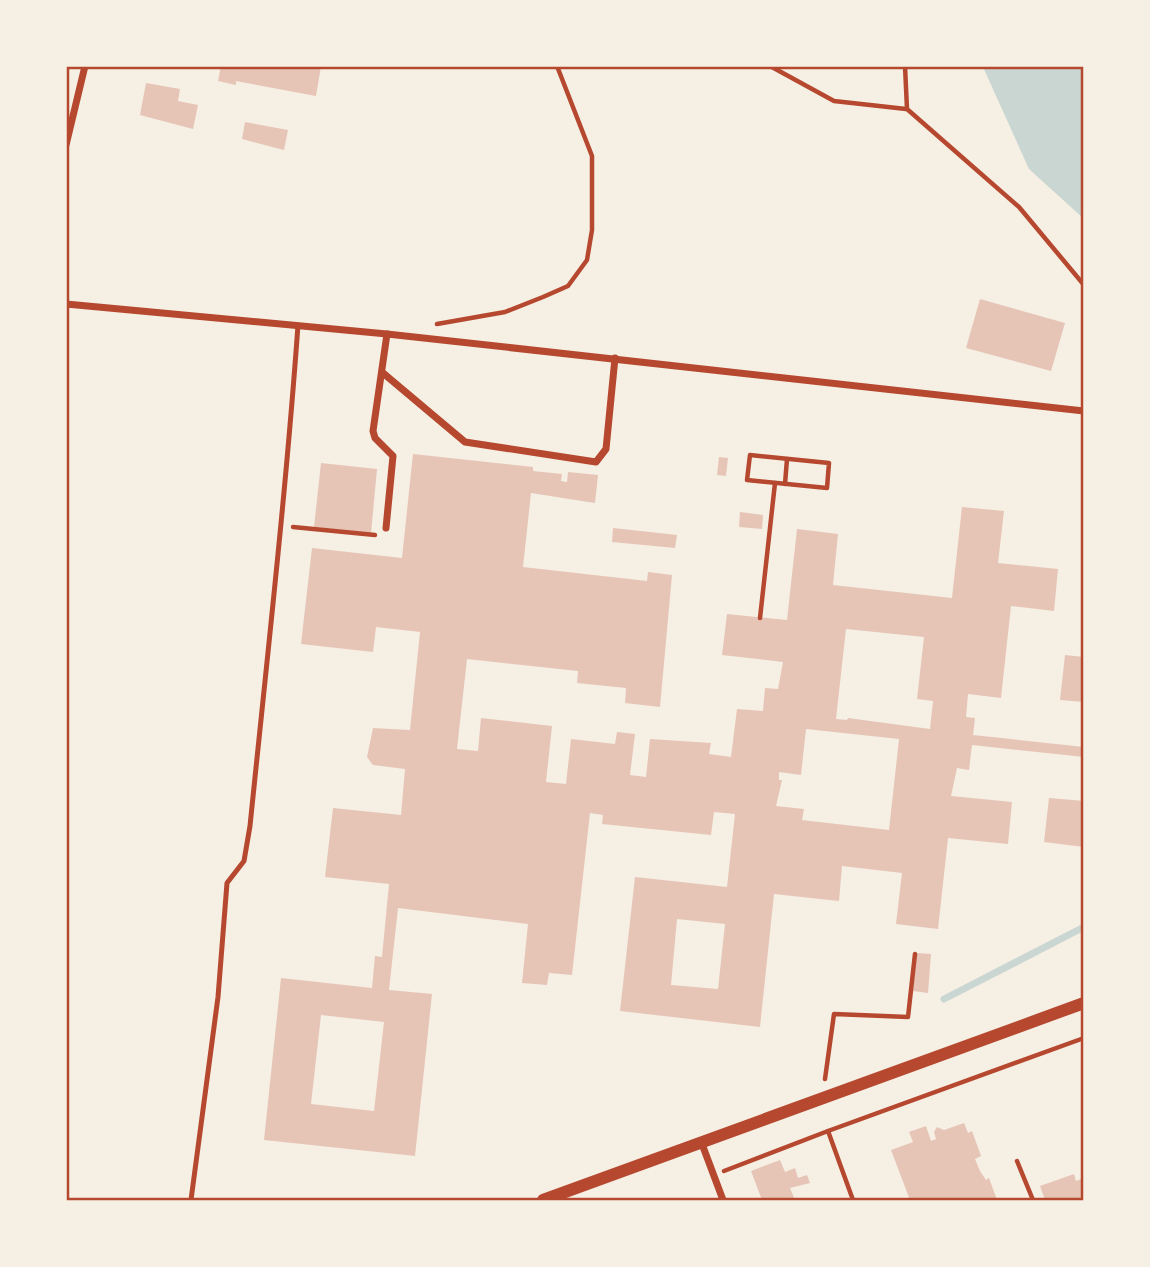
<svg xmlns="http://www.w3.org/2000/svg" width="1150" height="1267" viewBox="0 0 1150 1267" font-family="Barlow,sans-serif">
  <rect width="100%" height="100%" fill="#f6efe4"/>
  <!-- water -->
  <path fill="#c9d6d2" d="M983,67H1080L1084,79L1083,218L1029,169Z"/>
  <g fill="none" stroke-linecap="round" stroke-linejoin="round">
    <!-- stream -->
    <path stroke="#c9d6d2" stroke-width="7" d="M944,999L1084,927"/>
  </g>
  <!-- building -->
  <g fill="#e6c5b7" fill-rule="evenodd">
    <path d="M221,66H321L316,96L236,81V85L218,81Z"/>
    <path d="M146,83L180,89L178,101L198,105L193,129L140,115Z"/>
    <path d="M245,122L288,130L284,150L242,139Z"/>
    <path d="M980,299L1065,323L1051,371L966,348Z"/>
    <path d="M413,454L533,467V471L562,474L561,481L567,482L568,472L598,475L595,503L531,493L523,567L647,581L648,572L672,575L660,707L625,703L626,688L577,683L578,671L467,659L457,749L478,751L481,718L552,726L546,782L566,784L571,739L615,744L617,732L635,734L630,775L646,777L650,739L711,743L709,754L731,757L737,709L763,711L765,688L778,689L783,662L722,655L727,614L787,620L797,529L838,534L833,585L952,598L962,507L1004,511L998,563L1058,569L1054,611L1011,606L1001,698L968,694L966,717L975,718L973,735L1084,747V757L972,745L969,770L957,768L951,796L1012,802L1008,844L948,838L938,929L896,924L902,873L842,866L839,901L774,894L760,1027L620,1011L635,877L727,887L735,814L714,812L711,835L602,824L603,815L590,813L572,975L549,973L547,985L522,983L528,924L398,908L389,990L432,994L415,1156L264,1140L281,978L372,988L375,956L382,957L389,884L325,877L333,808L401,815L405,769L373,765L367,757L373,728L410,730L420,632L376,627L373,652L301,644L312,548L402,558ZM846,629L924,637L917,699L933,701L930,729L848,718L847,720L836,719ZM806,729L899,739L889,830L802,820L804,809L776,806L782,780H779V772L801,775ZM677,919L725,924L718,989L671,985ZM321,1015L384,1022L374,1111L311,1104Z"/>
    <path d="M719,457L728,458L726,476L717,475Z"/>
    <path d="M321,463L377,469L371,533L314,527Z"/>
    <path d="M740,512L763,515L762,529L739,527Z"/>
    <path d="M613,528L677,535L675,548L612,542Z"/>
    <path d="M1065,655L1084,657V702L1060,700Z"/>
    <path d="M1049,798L1084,801V847L1044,842Z"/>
    <path d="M917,953L931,954L928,993L913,991Z"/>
    <path d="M964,1123L968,1133L972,1131L981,1156L975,1159L980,1171L986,1180L989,1178L997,1200H910L891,1150L913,1142L909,1132L926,1126L931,1141L936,1139L934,1132L937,1127L944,1130Z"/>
    <path d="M780,1160L785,1172L795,1168L798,1178L807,1175L810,1183L790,1188L795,1200H762L751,1171Z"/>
    <path d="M1074,1174L1076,1181L1084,1178V1200H1045L1040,1186Z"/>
  </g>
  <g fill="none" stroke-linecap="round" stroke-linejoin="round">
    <!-- path -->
    <g stroke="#b5482f" stroke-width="4.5">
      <path d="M770,66L834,101L906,109"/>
      <path d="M905,66L907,109L1019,207L1084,285"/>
      <path d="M437,324L505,312L543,297L568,286L587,260L592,230V156L557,66"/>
      <path d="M750,455L829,463L827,488L747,480Z"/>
      <path d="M785,484L787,459"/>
      <path d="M293,527L375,535"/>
      <path d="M760,618L775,483"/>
      <path d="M825,1079L834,1014L908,1017L915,954"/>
      <path d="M1017,1161L1033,1200"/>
      <path d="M724,1171L828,1131"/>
      <path d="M853,1200L828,1131L1084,1038"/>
    </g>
    <!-- service -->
    <path stroke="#b5482f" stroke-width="5" d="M191,1200L218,997L227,883L244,861L250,826C267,659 286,492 298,325"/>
    <!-- minor -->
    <g stroke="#b5482f" stroke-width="7">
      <path d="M66,145L85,66"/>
      <path d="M66,304L387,334L1084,411"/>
      <path d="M383,373L465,442L596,462L606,449L615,358"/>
      <path d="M386,528L393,456L375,438L373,431L387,334"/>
      <path d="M702,1144L723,1200"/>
    </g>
    <!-- tertiary -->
    <path stroke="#b5482f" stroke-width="12" d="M543,1200L1084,1003"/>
  </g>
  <!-- border -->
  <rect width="1150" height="1267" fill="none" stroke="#f6efe4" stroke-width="136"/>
  <rect x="68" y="68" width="1014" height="1131" fill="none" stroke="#b5482f" stroke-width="2.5"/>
</svg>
